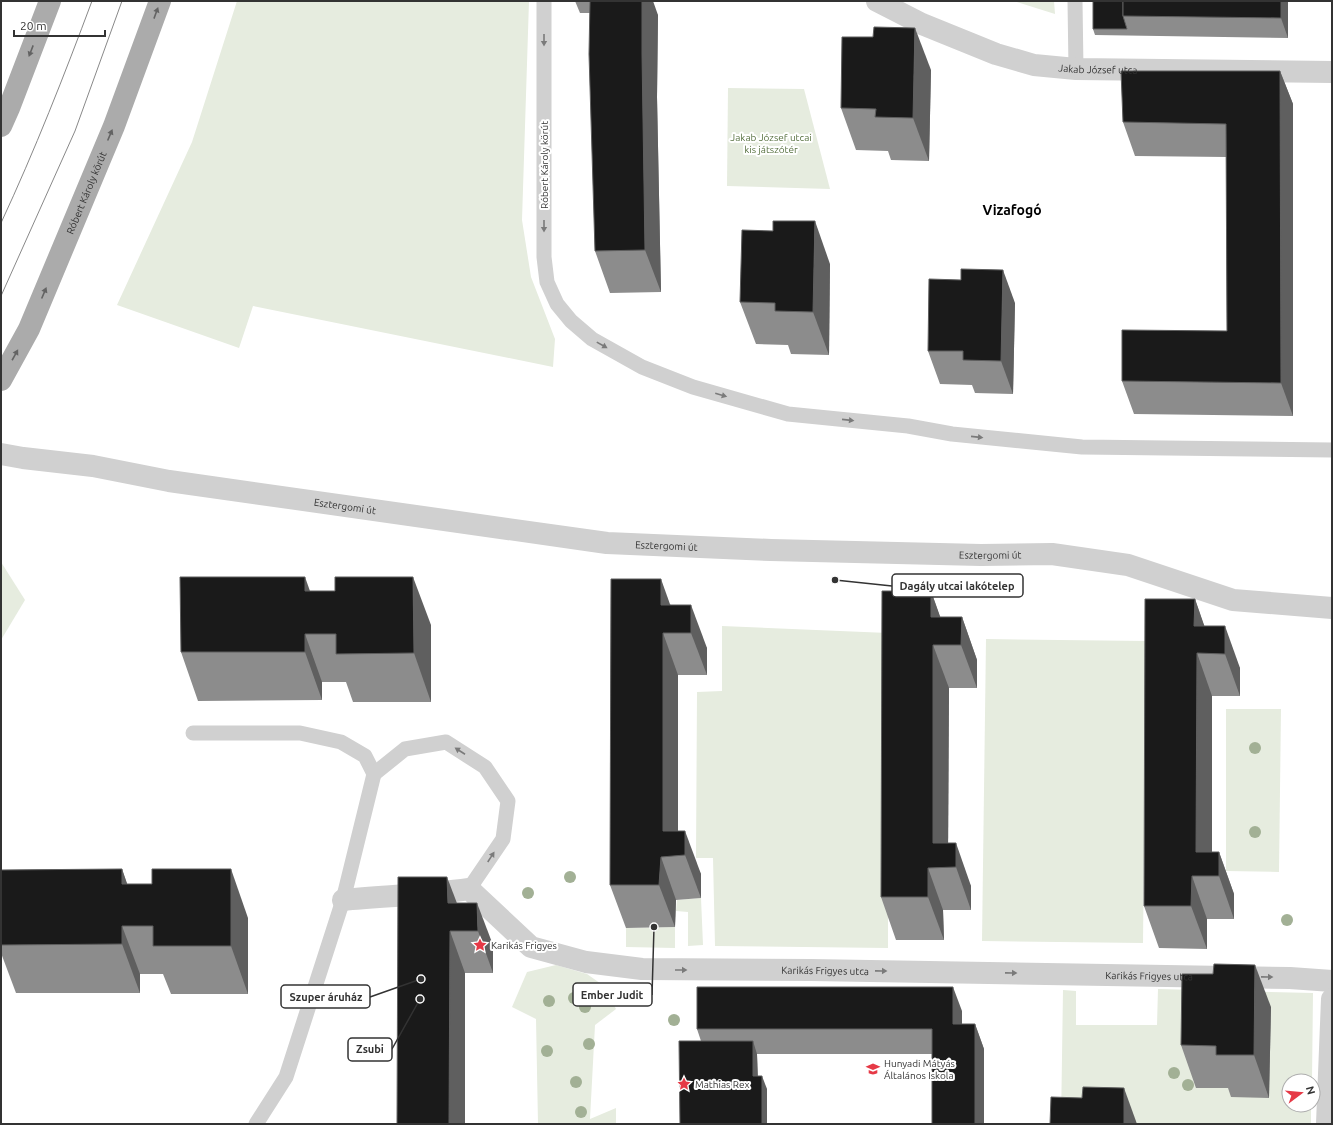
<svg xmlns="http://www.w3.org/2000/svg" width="1333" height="1125" viewBox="0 0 1333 1125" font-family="Ubuntu,sans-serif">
  <rect width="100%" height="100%" fill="#fff"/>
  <!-- green -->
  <g fill="#e6ecdf">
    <path d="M237,1H529L522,220L531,277L555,339L553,367L253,306L239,348L117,305L192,142Z"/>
    <path d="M1014,1H1054L1055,14Z"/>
    <path d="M728,88L804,89L830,189L727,186Z"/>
    <path d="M1,562L25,600L1,640Z"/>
    <path d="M722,626L888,633V948L715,946L713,858H696L697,692L722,691Z"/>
    <path d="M986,639L1146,641L1143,943L982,941Z"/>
    <path d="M1226,709H1281L1279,872L1226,871Z"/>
    <path d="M701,898L703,945L688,946V912L676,911L677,900Z"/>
    <path d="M675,927V948L626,947V928Z"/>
    <path d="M556,965L587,974L604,986L616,1009L595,1025L590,1119L616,1108V1124H538L536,1019L512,1007L527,972Z"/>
    <path d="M1158,989L1313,993L1312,1081H1289V1105H1311V1124H1061L1063,990L1076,991V1025H1157Z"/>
  </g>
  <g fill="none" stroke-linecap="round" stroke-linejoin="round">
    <!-- lane -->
    <g stroke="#d0d0d0" stroke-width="15">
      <path d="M544,1V257L547,282L557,304L571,321L592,339L642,367L693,387L788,414L908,426L952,434L1082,447L1332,450"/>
      <path d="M1075,1L1076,69"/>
      <path d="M193,733H300L341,742L365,756L374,774L343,900L286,1077L256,1124"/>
      <path d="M374,774L405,749L446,742L485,767L508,801L503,839L469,889"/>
    </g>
    <!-- street -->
    <g stroke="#d0d0d0" stroke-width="22">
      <path id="s1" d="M877,1L922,24L996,54L1034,65L1076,69L1332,72"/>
      <path id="s2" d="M1,454L23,458L93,466L169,481L607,543L771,550L981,555L1052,554L1128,565L1233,600L1332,608"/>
      <path id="s3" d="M343,900C385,896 427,895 469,889L531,947L586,962L642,969L811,970L1290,978L1332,981"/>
      <path d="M1327,1124L1332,999"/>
    </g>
    <!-- primary -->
    <g stroke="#ababab" stroke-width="22">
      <path d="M1,126L9,108L50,1"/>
      <path id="s4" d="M1,380L29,329L114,126L160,1"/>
    </g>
    <!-- tram -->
    <g stroke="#888" stroke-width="1">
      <path d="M1,223C35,150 64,76 92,1"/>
      <path d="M1,296L75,131L122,1"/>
    </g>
  </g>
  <!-- trees -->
  <g fill="#a2b095">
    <circle cx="1255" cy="748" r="6"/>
    <circle cx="1255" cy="832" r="6"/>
    <circle cx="570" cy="877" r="6"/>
    <circle cx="528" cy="893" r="6"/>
    <circle cx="1287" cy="920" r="6"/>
    <circle cx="574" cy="998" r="6"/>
    <circle cx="549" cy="1001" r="6"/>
    <circle cx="585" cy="1007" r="6"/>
    <circle cx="674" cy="1020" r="6"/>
    <circle cx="589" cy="1044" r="6"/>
    <circle cx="547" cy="1051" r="6"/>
    <circle cx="1174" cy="1073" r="6"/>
    <circle cx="576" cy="1082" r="6"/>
    <circle cx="1188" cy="1085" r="6"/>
    <circle cx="581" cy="1112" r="6"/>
  </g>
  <!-- wall -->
  <g fill="#8c8c8c">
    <path d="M575,1H642L658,15L657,97L661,292L610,293L595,251L590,13H580Z"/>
    <path d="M1093,1H1288V38L1095,35L1093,29Z"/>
    <path d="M931,70L929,161L891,160L888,151L856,150L841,108Z"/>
    <path d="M1280,71L1293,104V416L1134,414L1122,381L1227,331L1226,157L1135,156L1123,122Z"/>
    <path d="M830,264L829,355L791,354L788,345L756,344L740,302Z"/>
    <path d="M1015,303L1013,394L975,393L972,385L940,384L928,351Z"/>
    <path d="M611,579L671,605L707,648V675H678V831L701,874V898L676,900L675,927L626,928L610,885Z"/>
    <path d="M310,591L431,625V702H353L346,682H322V700L198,701L181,652Z"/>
    <path d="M931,591L940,617H962L977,660V688H949L948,843L971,886V910H943L944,940H896L881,897Z"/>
    <path d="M1195,599L1204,626L1240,668V696H1212V852H1219L1234,894V919H1207V949L1159,948L1144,906Z"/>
    <path d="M122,869L127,884L248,918V994H171L163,974H140V993H16L1,953V870Z"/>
    <path d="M457,903L493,945V973H465V1124H397Z"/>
    <path d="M1271,1007L1269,1098L1231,1097L1228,1088H1196L1181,1045Z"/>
    <path d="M962,1011V1024H975L984,1049L932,1054H757L758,1076L767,1089L701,1041L697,1029Z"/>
  </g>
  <!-- shaded-wall -->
  <g fill="#5f5f5f">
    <path d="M642,1H653L658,15L657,97L661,292L645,250L642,54Z"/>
    <path d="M1281,1H1288V38L1281,18Z"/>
    <path d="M915,28L931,70L929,161L913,118Z"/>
    <path d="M1280,71L1293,104V416L1281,383Z"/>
    <path d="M815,221L830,264L829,355L813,312Z"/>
    <path d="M1003,270L1015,303L1013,394L1001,361Z"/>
    <path d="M305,577L322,625L305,591Z"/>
    <path d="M413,577L431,625V702L414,653Z"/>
    <path d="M661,579L676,621L661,605Z"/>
    <path d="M931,591L946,633L931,617Z"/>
    <path d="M1195,599L1210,642L1194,626Z"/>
    <path d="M691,605L707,648V675L691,633Z"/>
    <path d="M962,617L977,660V688L961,645Z"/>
    <path d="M1225,626L1240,668V696L1225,654Z"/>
    <path d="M663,633L678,675V856L663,831Z"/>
    <path d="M305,634L322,682V700L305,652Z"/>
    <path d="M933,645L949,688L948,867L933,843Z"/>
    <path d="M1197,653L1212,696V876L1196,852Z"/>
    <path d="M685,831L701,874V898L685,855Z"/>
    <path d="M956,843L971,886V910L956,867Z"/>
    <path d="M1219,852L1234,894V919L1219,876Z"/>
    <path d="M661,857L676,900L675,927L659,885Z"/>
    <path d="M928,868L943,910L944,940L928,897Z"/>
    <path d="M122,869L139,918L122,884Z"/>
    <path d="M231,869L248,918V994L231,946Z"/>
    <path d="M1192,876L1207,919V949L1191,906Z"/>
    <path d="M447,877L463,919L448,903Z"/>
    <path d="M477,903L493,945V973L478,931Z"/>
    <path d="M122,926L140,974V993L122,944Z"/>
    <path d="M450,931L465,973V1124H449Z"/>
    <path d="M1255,965L1271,1007L1269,1098L1254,1055Z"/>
    <path d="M953,987L962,1011V1049L953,1024Z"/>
    <path d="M975,1024L984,1049V1124H975Z"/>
    <path d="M753,1041L757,1054L758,1089L753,1076Z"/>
    <path d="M762,1076L767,1089V1124H762Z"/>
    <path d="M1124,1088L1137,1124H1124Z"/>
  </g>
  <!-- building -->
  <g fill="#1a1a1a" stroke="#5f5f5f">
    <path d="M590,1H642V54L645,250L595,251L589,54Z"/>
    <path d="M1093,1H1123V16L1127,29H1093Z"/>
    <path d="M1123,1H1281V18L1123,16Z"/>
    <path d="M874,27L915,28L913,118L875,117L876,109L841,108L842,37H873Z"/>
    <path d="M1121,71H1280L1281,383L1122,381V330L1227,331L1226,124L1123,122Z"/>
    <path d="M773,221H815L813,312L775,311V303L740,302L742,230L773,231Z"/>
    <path d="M961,269L1003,270L1001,361L963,360V351H928L929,279L961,280Z"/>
    <path d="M180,577H305V591H335V577H413L414,653L336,654V634H305V652H181Z"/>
    <path d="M611,579H661V605H691V633H663V831H685V855L661,857L659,885H610Z"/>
    <path d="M882,591H931V617H962L961,645H933V843H956V867L928,868V897H881Z"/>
    <path d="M1145,599H1195L1194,626H1225V654L1197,653L1196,852H1219V876H1192L1191,906H1144Z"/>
    <path d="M122,869V884H152V869H231V946H153V926H122V944L1,945V870Z"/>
    <path d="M398,877H447L448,903H477L478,931H450L449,1124H397Z"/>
    <path d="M1214,964L1255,965L1254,1055H1216V1046L1181,1045L1182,974H1213Z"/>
    <path d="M697,987H953V1024H975V1124H932V1029H697Z"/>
    <path d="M679,1041H753V1076H762V1124H680Z"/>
    <path d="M1083,1087L1124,1088V1124H1050L1051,1097L1082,1098Z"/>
  </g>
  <!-- one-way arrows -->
  <defs><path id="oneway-solid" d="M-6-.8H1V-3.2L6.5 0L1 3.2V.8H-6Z"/></defs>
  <g fill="#636363">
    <use href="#oneway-solid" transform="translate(156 13) rotate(-70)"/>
    <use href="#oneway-solid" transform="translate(31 51) rotate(111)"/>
    <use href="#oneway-solid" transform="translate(110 135) rotate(-67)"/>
    <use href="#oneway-solid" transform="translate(44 293) rotate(-67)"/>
    <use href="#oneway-solid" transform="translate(15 355) rotate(-61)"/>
  </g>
  <g fill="#7a7a7a">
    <use href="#oneway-solid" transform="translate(544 40) rotate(90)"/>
    <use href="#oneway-solid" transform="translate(544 226) rotate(90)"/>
    <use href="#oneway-solid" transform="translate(602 345) rotate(29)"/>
    <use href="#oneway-solid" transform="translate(721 395) rotate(16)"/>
    <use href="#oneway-solid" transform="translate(848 420) rotate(6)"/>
    <use href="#oneway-solid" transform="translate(977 437) rotate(6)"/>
    <use href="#oneway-solid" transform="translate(460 751) rotate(-147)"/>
    <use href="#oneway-solid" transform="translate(491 857) rotate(-57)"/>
    <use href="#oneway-solid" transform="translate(681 970)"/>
    <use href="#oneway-solid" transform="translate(881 971) rotate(1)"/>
    <use href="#oneway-solid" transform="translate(1011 973) rotate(1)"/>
    <use href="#oneway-solid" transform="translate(1267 977) rotate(1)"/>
  </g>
  <!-- icons -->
  <defs>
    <g id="sight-bare" transform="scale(1.08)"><path d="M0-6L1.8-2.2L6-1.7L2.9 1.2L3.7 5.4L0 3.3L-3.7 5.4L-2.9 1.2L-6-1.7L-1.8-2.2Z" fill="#e63946" stroke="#fff" stroke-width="2.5" paint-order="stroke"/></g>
    <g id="school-bare" transform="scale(1.08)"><path d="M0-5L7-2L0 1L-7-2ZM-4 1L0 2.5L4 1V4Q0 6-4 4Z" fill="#e63946" stroke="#fff" stroke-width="2.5" paint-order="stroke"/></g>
  </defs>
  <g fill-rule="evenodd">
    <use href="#sight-bare" x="480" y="945"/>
    <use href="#school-bare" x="873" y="1069"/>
    <use href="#sight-bare" x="684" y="1084"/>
  </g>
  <g text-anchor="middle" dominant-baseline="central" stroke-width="4" stroke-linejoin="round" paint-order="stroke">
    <!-- street labels -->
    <g font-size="10" fill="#333" stroke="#fff">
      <text stroke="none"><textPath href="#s1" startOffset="234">Jakab József utca</textPath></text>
      <text transform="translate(544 165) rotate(-90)">Róbert Károly körút</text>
      <text stroke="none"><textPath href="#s4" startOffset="206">Róbert Károly körút</textPath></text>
      <text stroke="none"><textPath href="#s2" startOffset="348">Esztergomi út</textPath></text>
      <text stroke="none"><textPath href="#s2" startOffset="672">Esztergomi út</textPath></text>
      <text stroke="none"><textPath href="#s2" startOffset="996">Esztergomi út</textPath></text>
      <text stroke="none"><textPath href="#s3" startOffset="508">Karikás Frigyes utca</textPath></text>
      <text stroke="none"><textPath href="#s3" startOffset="832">Karikás Frigyes utca</textPath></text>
    </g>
    <!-- park labels -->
    <g font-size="10" fill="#56703f" stroke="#fff">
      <text x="771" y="137">Jakab József utcai<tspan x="771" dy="12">kis játszótér</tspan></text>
    </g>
    <!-- poi labels -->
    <g font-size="10" fill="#333" stroke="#fff" text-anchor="start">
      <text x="491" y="945">Karikás Frigyes</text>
      <text x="884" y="1063">Hunyadi Mátyás<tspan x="884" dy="12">Általános Iskola</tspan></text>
      <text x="695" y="1084">Mathias Rex</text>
    </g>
    <!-- district labels -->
    <g font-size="14" font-weight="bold" fill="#000" stroke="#fff">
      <text x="1012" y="210">Vizafogó</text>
    </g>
  </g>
  <!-- callouts -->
  <path fill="none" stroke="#333" stroke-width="1.5" d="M835 580L892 586M654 927L652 995M421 979L370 997M420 999L392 1049"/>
  <g fill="#333" stroke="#fff" stroke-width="1.5">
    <circle cx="835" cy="580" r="4"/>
    <circle cx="654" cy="927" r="4"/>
    <circle cx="421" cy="979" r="4"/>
    <circle cx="420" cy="999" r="4"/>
  </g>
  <g fill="#fff" stroke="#333" stroke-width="1.5">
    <rect x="892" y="574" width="131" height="23" rx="4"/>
    <rect x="573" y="983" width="79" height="23" rx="4"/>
    <rect x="281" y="985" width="89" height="23" rx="4"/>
    <rect x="348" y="1038" width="44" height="23" rx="4"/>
  </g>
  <g font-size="11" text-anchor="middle" font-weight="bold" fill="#333">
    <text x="957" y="590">Dagály utcai lakótelep</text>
    <text x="612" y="999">Ember Judit</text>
    <text x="326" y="1001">Szuper áruház</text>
    <text x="370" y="1053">Zsubi</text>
  </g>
  <!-- border -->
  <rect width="1333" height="1125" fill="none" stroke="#333333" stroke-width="4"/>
  <!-- north arrow -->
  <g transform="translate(1301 1093) rotate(74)"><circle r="19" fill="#ffffff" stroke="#adadad"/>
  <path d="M0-3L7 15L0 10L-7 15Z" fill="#e63946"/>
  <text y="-6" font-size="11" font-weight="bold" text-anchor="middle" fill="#333333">N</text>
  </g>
  <!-- scale -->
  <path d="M14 30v6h91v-6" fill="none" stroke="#333333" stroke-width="2"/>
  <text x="20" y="30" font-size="12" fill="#333333" stroke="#ffffff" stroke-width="3" paint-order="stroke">20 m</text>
</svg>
